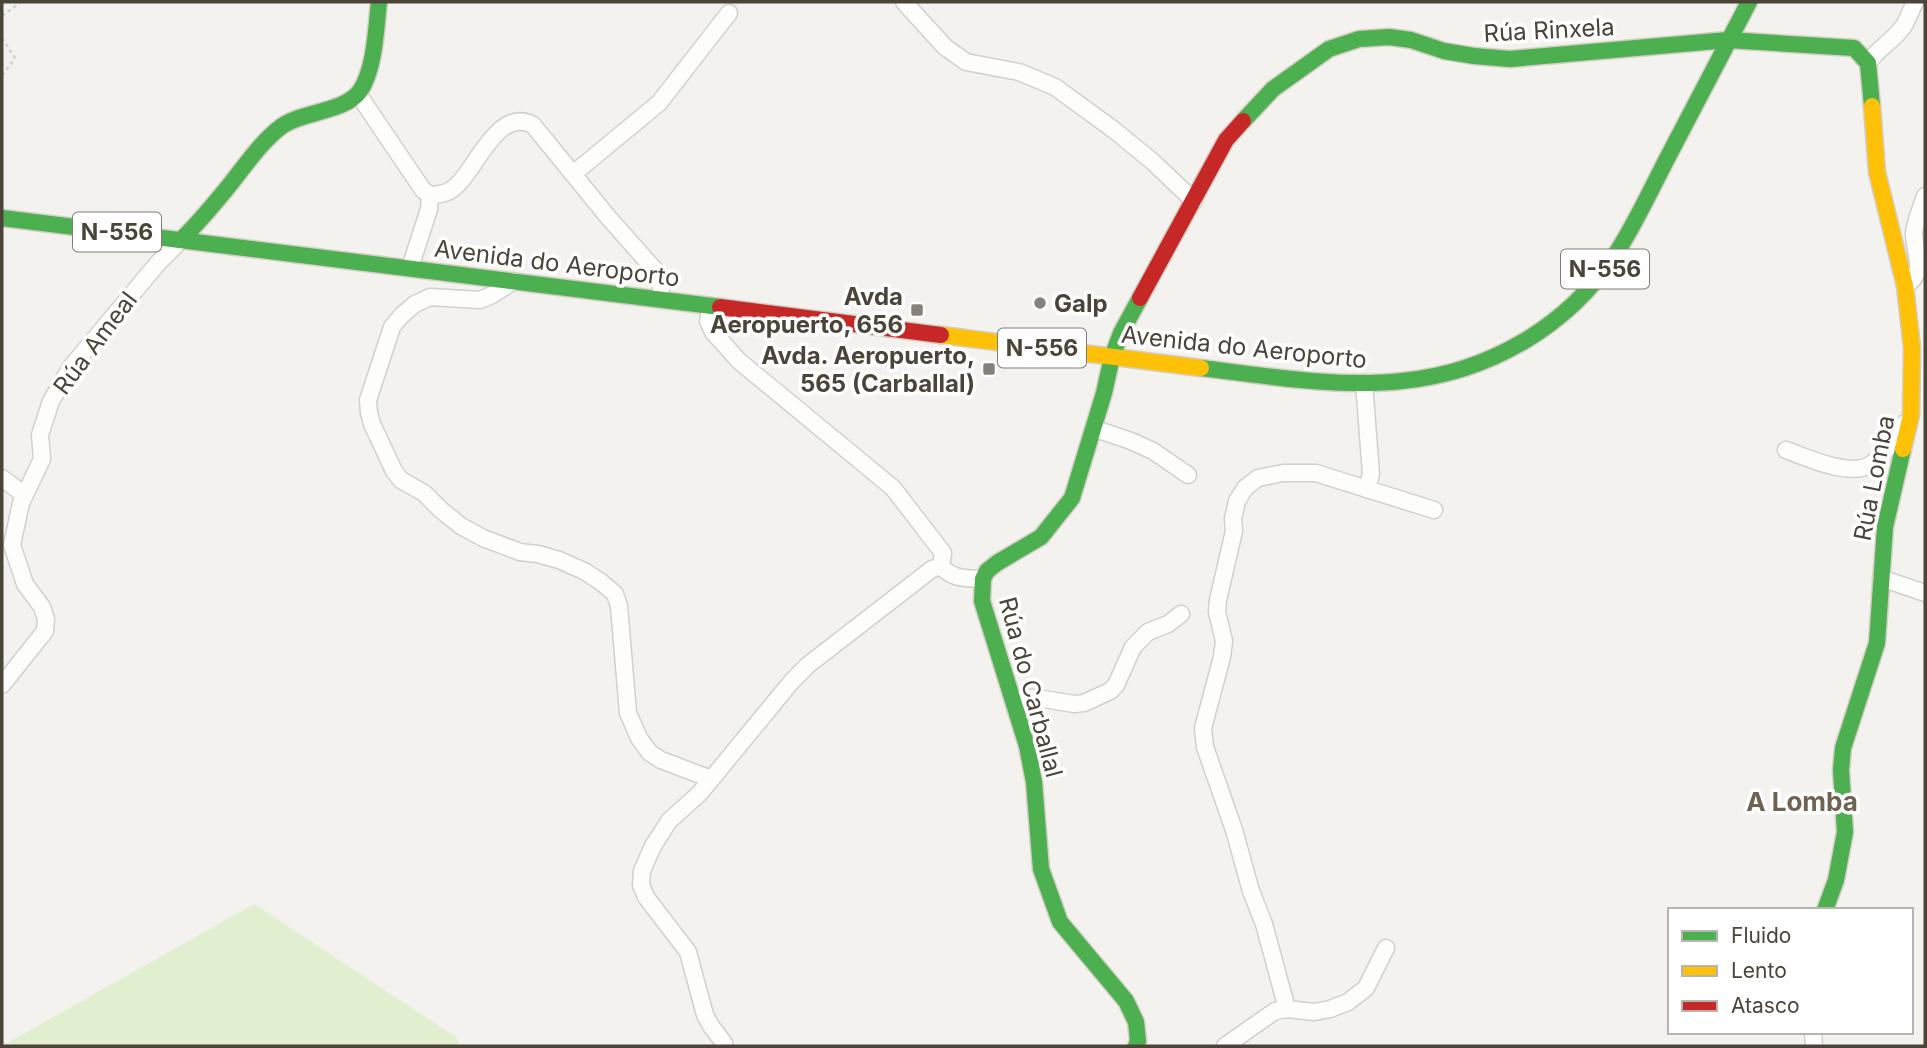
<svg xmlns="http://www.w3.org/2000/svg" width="1927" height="1048" viewBox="0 0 1927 1048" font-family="Inter,sans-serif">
  <rect width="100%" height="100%" fill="#f4f2ee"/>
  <!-- green -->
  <path fill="#e1eecf" d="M254,904L456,1037L459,1046H2Z"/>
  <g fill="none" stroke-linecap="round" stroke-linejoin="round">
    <!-- street casing -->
    <g stroke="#d2d0cb" stroke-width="19">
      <g id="street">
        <path d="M904,2L945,47L966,62L1019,72L1055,87L1114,130L1153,162L1194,201"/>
        <path d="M1868,63C1877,49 1893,41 1903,27C1908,19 1911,10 1915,2"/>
        <path d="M358,94L423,190L430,195C439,195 449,193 456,186C476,169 498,106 533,125L608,217L662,278L660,299"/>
        <path d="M573,174L659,103L729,13"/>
        <path d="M410,268L429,209L430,195"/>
        <path d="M514,281L492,295L480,300L430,297L415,304L402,315L392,327L368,400L369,413L372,424L394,471L401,480L424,493L441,510L461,526L483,538L520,552L538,554L559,560L584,571L601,582L615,594L619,606L628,713L639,738L650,753L661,760L711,779"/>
        <path d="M1905,286C1927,271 1915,258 1914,234C1914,224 1922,206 1925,196"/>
        <path d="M711,306L708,321L713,332L739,361L893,488L943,553L941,566C953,580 967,578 983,579"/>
        <path d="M1364,383L1371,474L1367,489"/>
        <path d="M1093,428L1131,441L1153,451L1188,475"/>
        <path d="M1786,450C1808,458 1849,477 1870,465C1884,456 1897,436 1905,423"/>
        <path d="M2,478L18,490L26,492"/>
        <path d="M1881,578L1925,593"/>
        <path d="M2,685L45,631L46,619L42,607L25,584L12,545L21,503L42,459L40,435L51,401L71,367L158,263L182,239"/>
        <path d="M1013,701L1024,698H1038L1074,704L1084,703L1110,691L1116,685L1133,647L1148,632L1168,624L1181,614"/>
        <path d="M1287,1009L1264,924L1251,891L1234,830L1205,747L1203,728L1222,657L1224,641L1217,612L1218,600L1234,531L1233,519L1237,501L1245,488L1258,478L1283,473H1316L1434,510"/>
        <path d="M1813,1032L1814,1046"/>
        <path d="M724,1046V1043L711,1026L705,1015L688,952L646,897L641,885L642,871L653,846L669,821L700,793L792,681L808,665L932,569L941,566"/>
        <path d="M1225,1046L1275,1011L1287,1009L1314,1012L1330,1009L1348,1002L1366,988L1386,948"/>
      </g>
    </g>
    <!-- fast casing -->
    <g stroke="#d3cfc5" stroke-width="19">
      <g id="fast">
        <path d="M1243,121L1273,89L1329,49L1359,39L1389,37L1411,40L1444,51L1474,56L1510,59L1728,40L1854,48L1868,63L1872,106"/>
        <path d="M2,218L720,307"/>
        <path d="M182,239C200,221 216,202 232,182C247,163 262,141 282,126C304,111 345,112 360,91C375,69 376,28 379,2"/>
        <path d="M1201,368C1268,376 1336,388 1402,381C1488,373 1567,327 1615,255C1636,223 1652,187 1670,153C1697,102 1723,52 1749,2"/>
        <path d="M1825,910L1836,880L1845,832L1841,770L1843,748L1877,643L1885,527L1903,449"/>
        <path d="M1136,1046L1138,1041L1136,1022L1126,1001L1060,922L1041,869L1034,782L1027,746L982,601L983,579L987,571L997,563L1041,537L1072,498L1104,393L1112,357L1121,333L1140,298"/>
      </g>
    </g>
    <!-- slow casing -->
    <g stroke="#d3cfc5" stroke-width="19">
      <g id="slow">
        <path d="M1872,106L1877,172L1905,286L1912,348L1911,415L1903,449"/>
        <path d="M941,335L1201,368"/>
      </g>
    </g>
    <!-- jam casing -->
    <g stroke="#d3cfc5" stroke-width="19">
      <g id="jam">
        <path d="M1140,298L1226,140L1243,121"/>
        <path d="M720,307L941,335"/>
      </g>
    </g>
    <!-- path -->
    <g stroke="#d3d2cc" stroke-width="2.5" stroke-dasharray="3.5 3.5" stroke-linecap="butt">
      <path d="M2,16L21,2"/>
      <path d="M2,38L15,58L2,76"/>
    </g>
    <!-- street -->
    <use href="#street" stroke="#fdfdfc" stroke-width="16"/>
    <!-- fast -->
    <use href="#fast" stroke="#4caf50" stroke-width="16"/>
    <!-- slow -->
    <use href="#slow" stroke="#ffc107" stroke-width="16"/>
    <!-- jam -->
    <use href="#jam" stroke="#c62828" stroke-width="16"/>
  </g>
  <!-- markers -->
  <g fill="#868178" stroke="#fff" stroke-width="2.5">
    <circle cx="1040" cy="303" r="7"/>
    <rect x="910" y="303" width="14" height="14" rx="3.5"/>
    <rect x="982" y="362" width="14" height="14" rx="3.5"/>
  </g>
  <g text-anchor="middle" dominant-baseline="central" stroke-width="7" stroke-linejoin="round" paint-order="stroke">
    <!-- shield labels -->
    <g fill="#fff" stroke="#817c74" stroke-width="2">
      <rect x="73" y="212.5" width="88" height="39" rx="5"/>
      <rect x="1561" y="249.5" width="88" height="39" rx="5"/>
      <rect x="998" y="328.5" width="88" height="39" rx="5"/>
    </g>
    <g font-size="23" font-weight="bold" fill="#4b4439">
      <text x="117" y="232">N-556</text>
      <text x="1605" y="269">N-556</text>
      <text x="1042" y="348">N-556</text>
    </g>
    <!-- street labels -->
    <g font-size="24" fill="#4b4439" stroke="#fff">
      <text transform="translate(1549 30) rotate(-3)">Rúa Rinxela</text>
      <text transform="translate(557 263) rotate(7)">Avenida do Aeroporto</text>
      <text transform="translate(95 343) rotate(-53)">Rúa Ameal</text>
      <text transform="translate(1244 347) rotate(6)">Avenida do Aeroporto</text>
      <text transform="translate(1874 478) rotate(-79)">Rúa Lomba</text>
      <text transform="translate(1031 687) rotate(75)">Rúa do Carballal</text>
    </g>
    <!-- poi labels -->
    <g font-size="24" font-weight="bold" fill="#4b4439" stroke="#fff" text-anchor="end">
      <text x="903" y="296">Avda<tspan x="903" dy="28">Aeropuerto, 656</tspan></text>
      <text x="1054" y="303" text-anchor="start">Galp</text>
      <text x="975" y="355">Avda. Aeropuerto,<tspan x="975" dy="28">565 (Carballal)</tspan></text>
    </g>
    <!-- neighbourhood labels -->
    <g font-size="26" font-weight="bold" fill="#6e6250" stroke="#fff">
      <text x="1802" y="801">A Lomba</text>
    </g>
  </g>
  <!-- border -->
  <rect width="1927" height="1048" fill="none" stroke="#4b4439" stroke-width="7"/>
  <!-- legend -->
  <rect x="1668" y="908" width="245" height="126" fill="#ffffff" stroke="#b7b4b0" stroke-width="2"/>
  <rect x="1682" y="931" width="35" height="10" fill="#4caf50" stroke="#b7b4b0" stroke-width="2"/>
  <text x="1731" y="943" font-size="21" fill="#4b4439">Fluido</text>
  <rect x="1682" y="966" width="35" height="10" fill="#ffc107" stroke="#b7b4b0" stroke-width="2"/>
  <text x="1731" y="978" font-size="21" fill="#4b4439">Lento</text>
  <rect x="1682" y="1001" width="35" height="10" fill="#c62828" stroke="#b7b4b0" stroke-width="2"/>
  <text x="1731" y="1013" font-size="21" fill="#4b4439">Atasco</text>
</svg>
